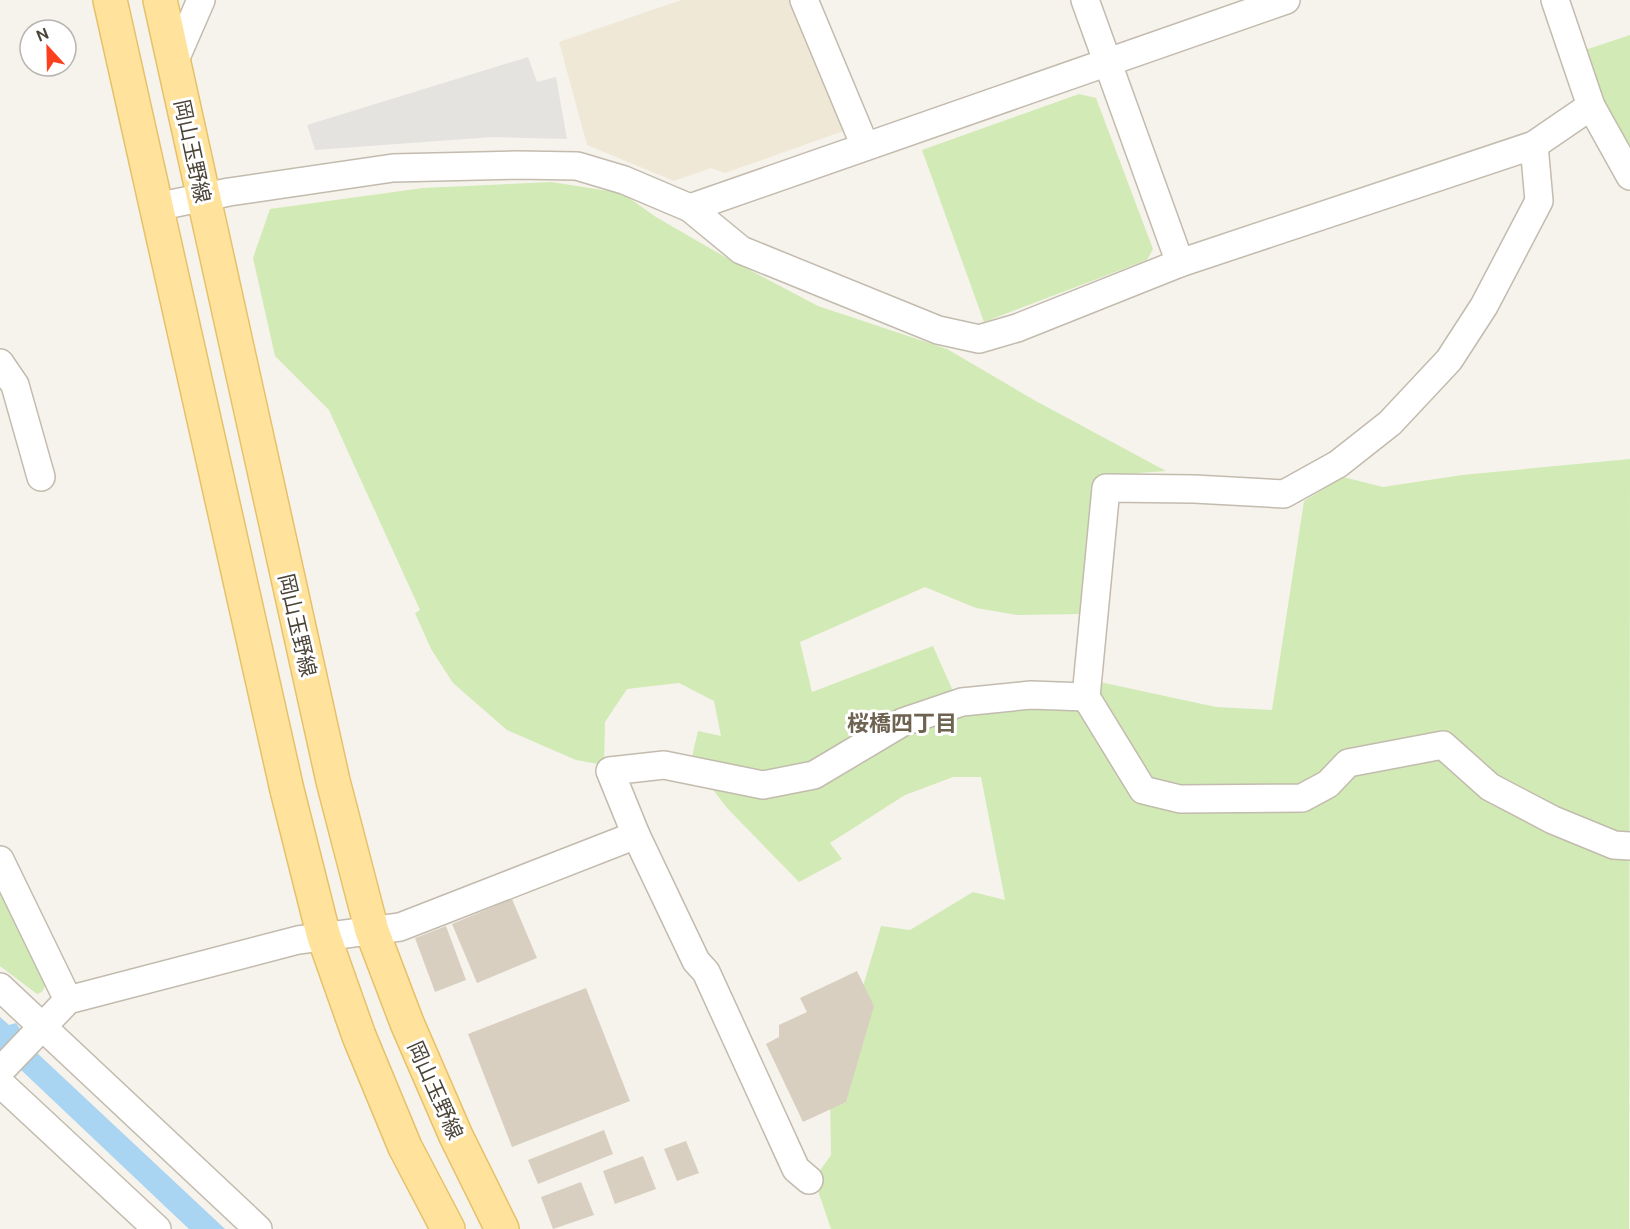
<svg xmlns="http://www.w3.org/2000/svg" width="1630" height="1229" viewBox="0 0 1630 1229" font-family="Ubuntu,'Noto Sans JP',sans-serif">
  <rect width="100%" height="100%" fill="#f6f3ec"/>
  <!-- education -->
  <path fill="#efe8d6" d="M681,0H796L852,128L725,173L711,168L674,181L587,145L559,42Z"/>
  <!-- green -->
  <g fill="#d2eab5">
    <path d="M1630,35V157L1605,114L1585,50Z"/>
    <path d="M1079,94L1096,98L1153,249L1147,260L984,322L922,150Z"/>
    <path d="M551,182L622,193L656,217L725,257L818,306L947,349L1034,400L1166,471L1098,476L1083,614L1017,615L976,608L925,587L800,642L812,692L933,646L953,691L1100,682L1216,707L1272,710L1304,501L1343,477L1383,487L1462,475L1630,459L1629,1229H831L814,1179L831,1155L830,1097L881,926L910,930L973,892L1005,900L981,777H953L905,795L830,843L842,859L799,882L727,808L691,761L698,731L721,736L714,701L679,683L627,689L605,722L604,765L576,760L507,730L453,683L431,649L415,613L420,610L329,410L275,356L253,258L270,209L423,188Z"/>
    <path d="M0,879L46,984L42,992L37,994L0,966Z"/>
  </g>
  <!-- parking -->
  <path fill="#e5e3e0" d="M528,57L537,82L556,77L567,139L493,137L315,150L307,125Z"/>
  <!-- water -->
  <path fill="#a9d4f2" d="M0,1017L9,1025L16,1023L36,1052L225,1229H189L19,1068L0,1058Z"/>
  <!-- building -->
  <g fill="#d8cfc1">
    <path d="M512,899L537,958L477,983L452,924Z"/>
    <path d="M446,926L466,980L435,992L415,938Z"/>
    <path d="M857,971L874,1006L846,1102L803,1122L766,1044L779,1037V1025L807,1012L800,998Z"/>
    <path d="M586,988L630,1101L512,1147L468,1034Z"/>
    <path d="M604,1130L613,1154L538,1184L528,1160Z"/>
    <path d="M686,1141L699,1173L677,1181L664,1149Z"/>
    <path d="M643,1156L656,1189L615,1204L603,1171Z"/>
    <path d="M581,1182L594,1215L553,1229L541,1197Z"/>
  </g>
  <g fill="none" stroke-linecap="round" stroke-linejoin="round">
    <!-- minor casing -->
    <g stroke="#c2bbae" stroke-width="30">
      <g id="minor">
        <path d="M804,0L865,146"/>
        <path d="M1085,0L1180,263"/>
        <path d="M1555,0L1591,106L1630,176"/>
        <path d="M174,62L201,0"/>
        <path d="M156,207L229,192L393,168L517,165L577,166L624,180L690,208L741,250L938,330L979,339L1017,328L1180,263L1534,145L1591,106"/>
        <path d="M690,208L1286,0"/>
        <path d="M0,363L15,385L41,477"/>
        <path d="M1086,697L1143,790L1180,799L1302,798L1328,784L1348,763L1443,745L1490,787L1553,820L1614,845L1630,846"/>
        <path d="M0,860L68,1000"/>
        <path d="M0,987L258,1229"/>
        <path d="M0,1071L68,1000L298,940L400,927L636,835"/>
        <path d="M0,1083L157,1229"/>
        <path d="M809,1180L796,1169L706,972L696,961L636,835L610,771L664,765L763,785L814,775L903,722L962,702L1031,695L1086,697L1106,488L1194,489L1284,494L1338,464L1390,423L1449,360L1484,306L1539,201L1534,145"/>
      </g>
    </g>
    <!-- primary casing -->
    <g stroke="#e6c16a" stroke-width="36">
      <g id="primary">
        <path d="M110,0L287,790L324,937L359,1036L405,1147L448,1229"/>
        <path d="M160,0L333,781L372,931L407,1023L456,1136L502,1229"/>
      </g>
    </g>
    <!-- minor -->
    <use href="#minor" stroke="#fff" stroke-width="27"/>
    <!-- primary -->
    <use href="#primary" stroke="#ffe39c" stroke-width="33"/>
  </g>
  <g text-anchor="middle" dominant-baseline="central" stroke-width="6" stroke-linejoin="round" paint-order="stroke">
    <!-- street labels -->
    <g font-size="21" fill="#4b4439" stroke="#fff">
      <text transform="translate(193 151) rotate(78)">岡山玉野線</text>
      <text transform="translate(298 625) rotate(77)">岡山玉野線</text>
      <text transform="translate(436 1090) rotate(66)">岡山玉野線</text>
    </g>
    <!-- neighbourhood labels -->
    <g font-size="22" font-weight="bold" fill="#6e6250" stroke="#fff">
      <text x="902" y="722">桜橋四丁目</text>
    </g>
  </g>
  <!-- north arrow -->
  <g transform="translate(48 48) rotate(338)"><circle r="28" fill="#ffffff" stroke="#b7b4b0" stroke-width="1.5"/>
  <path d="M0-4.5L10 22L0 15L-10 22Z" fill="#fc3f1d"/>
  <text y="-9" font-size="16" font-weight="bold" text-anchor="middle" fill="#4b4439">N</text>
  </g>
</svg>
